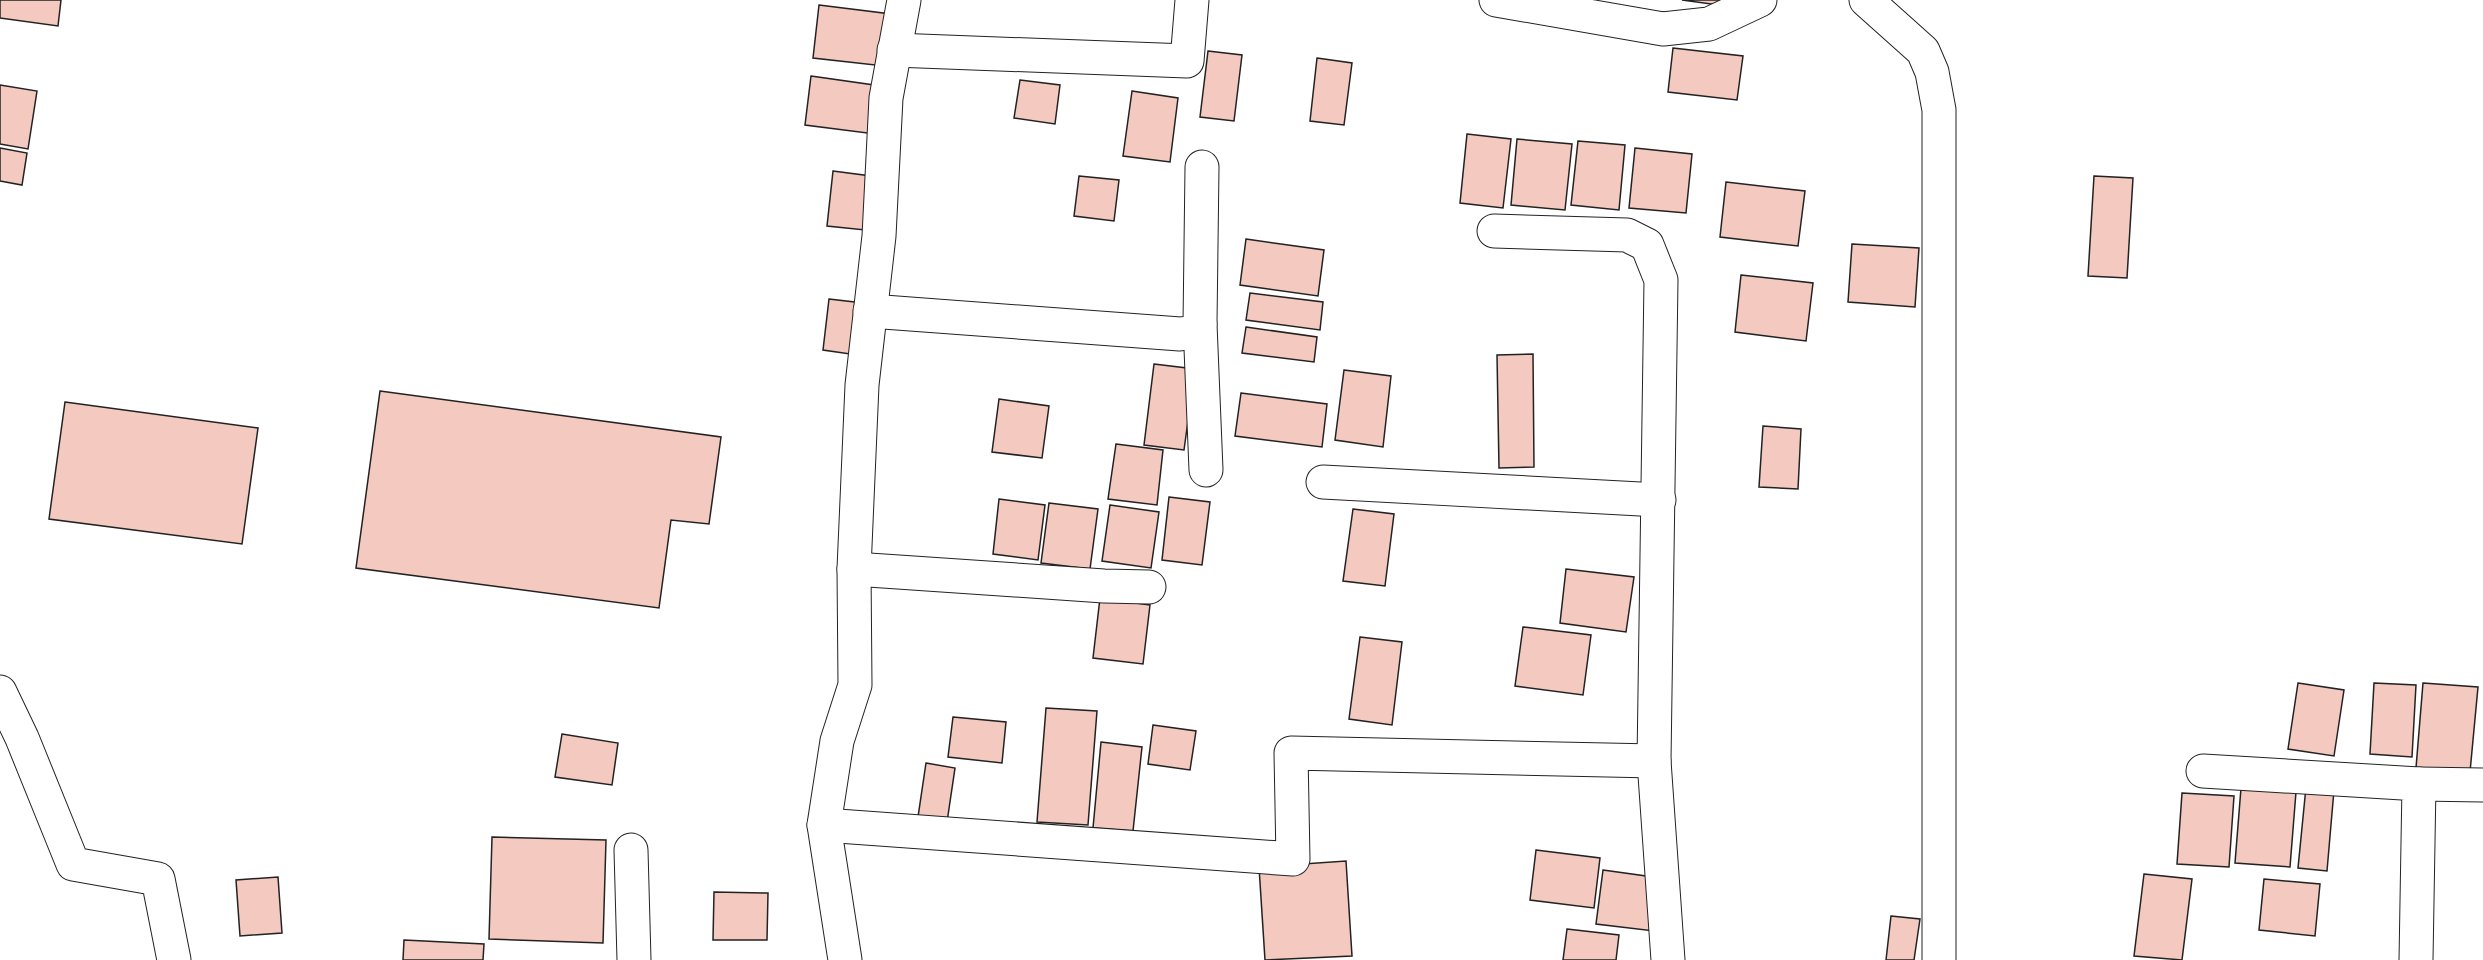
<svg xmlns="http://www.w3.org/2000/svg" width="2483" height="960" viewBox="0 0 2483 960" font-family="Montserrat,sans-serif">
  <rect width="100%" height="100%" fill="#fff"/>
  <!-- building -->
  <g fill="#f3c9c0" stroke="#222" stroke-width="1.5">
    <path d="M0,0H61L58,26L0,18Z"/>
    <path d="M1682,0H1734L1733,7Z"/>
    <path d="M819,5L891,14L884,66L813,58Z"/>
    <path d="M1673,48L1743,56L1737,100L1668,92Z"/>
    <path d="M1208,51L1242,55L1234,121L1200,117Z"/>
    <path d="M1317,58L1352,63L1344,125L1310,121Z"/>
    <path d="M811,76L881,86L875,134L805,125Z"/>
    <path d="M1020,80L1060,85L1055,124L1014,118Z"/>
    <path d="M0,85L37,91L28,149L0,144Z"/>
    <path d="M1132,91L1178,98L1170,162L1123,156Z"/>
    <path d="M1467,134L1511,139L1503,208L1460,203Z"/>
    <path d="M1517,139L1572,144L1565,210L1511,205Z"/>
    <path d="M1578,141L1625,145L1619,210L1571,205Z"/>
    <path d="M0,148L27,153L22,185L0,181Z"/>
    <path d="M1635,148L1692,154L1686,213L1629,208Z"/>
    <path d="M833,171L871,176L865,230L827,226Z"/>
    <path d="M1079,176L1119,180L1114,221L1074,216Z"/>
    <path d="M2094,176L2133,178L2127,278L2088,276Z"/>
    <path d="M1726,182L1805,191L1798,246L1720,237Z"/>
    <path d="M1246,239L1324,250L1318,296L1240,285Z"/>
    <path d="M1852,244L1919,248L1915,307L1848,302Z"/>
    <path d="M1741,275L1813,283L1806,341L1735,332Z"/>
    <path d="M1250,293L1323,302L1320,330L1246,320Z"/>
    <path d="M829,299L863,303L857,355L823,350Z"/>
    <path d="M1246,327L1317,337L1314,362L1242,353Z"/>
    <path d="M1533,354L1534,467L1499,468L1497,355Z"/>
    <path d="M1154,364L1195,369L1184,450L1144,445Z"/>
    <path d="M1344,370L1391,376L1383,447L1335,440Z"/>
    <path d="M380,391L721,437L709,524L671,520L659,608L356,568Z"/>
    <path d="M1241,393L1327,404L1322,447L1235,436Z"/>
    <path d="M999,399L1049,406L1042,458L992,452Z"/>
    <path d="M65,402L258,428L242,544L49,519Z"/>
    <path d="M1763,426L1801,429L1798,489L1759,487Z"/>
    <path d="M1116,444L1163,450L1157,505L1108,499Z"/>
    <path d="M1169,497L1210,502L1202,565L1162,560Z"/>
    <path d="M999,499L1045,505L1038,560L993,554Z"/>
    <path d="M1049,503L1098,509L1090,569L1041,563Z"/>
    <path d="M1110,505L1159,512L1151,568L1102,561Z"/>
    <path d="M1353,509L1394,514L1385,586L1343,581Z"/>
    <path d="M1566,569L1634,577L1626,632L1560,623Z"/>
    <path d="M1100,598L1150,605L1143,664L1093,658Z"/>
    <path d="M1523,627L1591,635L1583,695L1515,686Z"/>
    <path d="M1360,637L1402,642L1392,725L1349,719Z"/>
    <path d="M2298,683L2344,690L2334,756L2288,749Z"/>
    <path d="M2374,683L2416,685L2412,757L2370,754Z"/>
    <path d="M2423,683L2478,687L2470,772L2416,768Z"/>
    <path d="M1046,708L1097,711L1088,825L1037,822Z"/>
    <path d="M953,717L1006,722L1002,763L948,757Z"/>
    <path d="M1153,725L1196,731L1190,770L1148,764Z"/>
    <path d="M562,734L618,743L612,785L555,777Z"/>
    <path d="M1101,742L1142,747L1133,831L1093,828Z"/>
    <path d="M926,763L955,768L947,822L918,817Z"/>
    <path d="M2306,787L2334,790L2327,871L2298,868Z"/>
    <path d="M2241,788L2296,792L2290,867L2235,863Z"/>
    <path d="M2182,793L2234,796L2229,867L2177,864Z"/>
    <path d="M492,837L606,840L603,943L489,939Z"/>
    <path d="M1536,850L1600,858L1594,908L1530,900Z"/>
    <path d="M1346,861L1352,956L1265,960L1259,867Z"/>
    <path d="M1603,870L1646,876L1654,931L1596,924Z"/>
    <path d="M2144,874L2192,879L2182,960L2134,956Z"/>
    <path d="M278,877L282,933L240,936L236,880Z"/>
    <path d="M2264,879L2320,884L2315,936L2259,930Z"/>
    <path d="M714,892L768,893L767,940H713Z"/>
    <path d="M1891,916L1920,919L1914,960H1886Z"/>
    <path d="M1567,929L1619,935L1616,960H1563Z"/>
    <path d="M404,940L484,944L483,960H403Z"/>
  </g>
  <g fill="none" stroke-linecap="round" stroke-linejoin="round">
    <!-- minor casing -->
    <g stroke="#222" stroke-width="35">
      <g id="minor">
        <path d="M1496,0L1663,29L1709,24L1760,0"/>
        <path d="M1866,0L1923,51L1932,72L1939,110V960"/>
        <path d="M894,50L1187,61L1192,0"/>
        <path d="M1494,231L1627,235L1647,245L1661,280L1654,761"/>
        <path d="M870,311L1180,334L1195,332L1200,324L1202,167"/>
        <path d="M1200,324L1206,470"/>
        <path d="M1323,482L1659,500"/>
        <path d="M854,569L1104,586L1149,587"/>
        <path d="M0,692L22,738L73,864L158,879L174,960"/>
        <path d="M2203,771L2419,784L2416,960"/>
        <path d="M2419,784L2483,785"/>
        <path d="M824,825L1293,859L1291,753L1654,761L1668,960"/>
        <path d="M631,850L634,960"/>
        <path d="M845,960L824,825L837,741L855,685L854,569L862,385L879,236L886,98L904,0"/>
      </g>
    </g>
    <!-- minor -->
    <use href="#minor" stroke="#fff" stroke-width="33"/>
  </g>
</svg>
